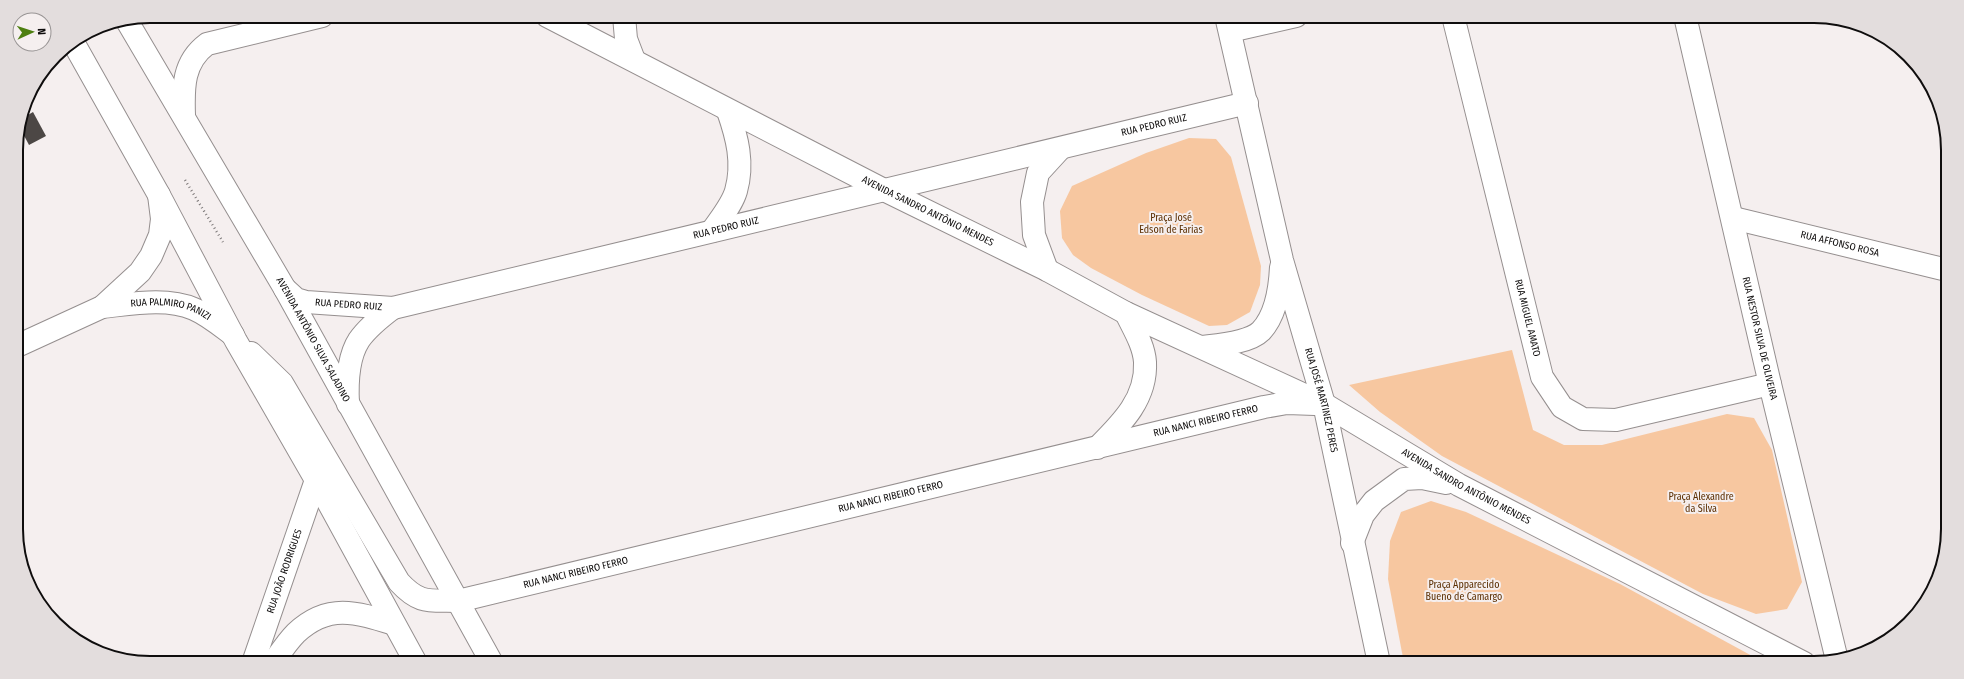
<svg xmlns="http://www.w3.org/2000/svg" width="1964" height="679" viewBox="0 0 1964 679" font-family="'Fira Sans Condensed',sans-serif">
  <rect width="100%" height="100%" fill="#f5efef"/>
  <!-- green -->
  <g fill="#f7c7a0">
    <path d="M1189,138L1216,139L1231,157L1261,266L1260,285L1250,312L1227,325L1209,326L1142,295L1091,268L1073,255L1062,238L1060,211L1072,186L1146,153Z"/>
    <path d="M1512,350L1533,430L1564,445H1602L1727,414L1754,418L1772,450L1802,582L1787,609L1756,614L1703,594L1442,456L1380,412L1349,385Z"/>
    <path d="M1431,501L1466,512L1620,584L1765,663H1404L1388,579L1390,541L1401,512Z"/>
  </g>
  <!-- building -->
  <path fill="#4c4745" d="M33,112L46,136L29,145L20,128L23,118Z"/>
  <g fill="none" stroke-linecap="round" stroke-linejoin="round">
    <!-- minor casing -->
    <g stroke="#958f8f" stroke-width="24">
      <g id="minor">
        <path id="s1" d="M547,16L884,190L1047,270L1126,313L1324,404L1459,485L1804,663"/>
        <path d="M624,16L626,39L634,60"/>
        <path id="s2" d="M1226,16L1282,260L1324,404L1379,663"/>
        <path id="s3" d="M1453,16L1542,377L1562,407L1583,419L1616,420L1770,384"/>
        <path id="s4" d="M1685,16L1770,384L1837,660"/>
        <path d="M1230,31L1296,16"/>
        <path d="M184,115C183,87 183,62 207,44L322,16"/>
        <path id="s5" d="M1733,218L1947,270"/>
        <path d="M712,231C720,219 732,205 736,191C744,163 737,137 728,111"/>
        <path d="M1047,270L1034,235L1032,202L1038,173L1060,149"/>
        <path id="s6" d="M285,289L296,299L306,302L393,308L1247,103"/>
        <path id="s7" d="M102,307C131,304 167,297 194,309C208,315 221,326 233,335"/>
        <path d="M17,346L102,307L140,272L151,256L160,235L162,219L159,195"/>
        <path d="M1202,347C1218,345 1249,343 1261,331C1276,315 1280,288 1281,267"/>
        <path d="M348,404C347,385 348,357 359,340C368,327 381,317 393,308"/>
        <path d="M1097,448C1121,424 1147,399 1145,362C1144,345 1133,328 1126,313"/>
        <path d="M1352,543L1363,515L1374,501L1404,479L1422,478L1446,483"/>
        <path id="s8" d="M458,601L1264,407L1287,403L1315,404"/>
        <path id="s9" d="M253,663L316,480"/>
        <path d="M273,663C280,653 287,642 296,633C328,603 356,612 394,624"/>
      </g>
    </g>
    <!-- secondary casing -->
    <g stroke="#958f8f" stroke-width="24">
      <g id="secondary">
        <path id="s10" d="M127,21L285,289L492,663"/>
        <path d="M73,42L159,195L236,341L316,480L416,663"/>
        <path d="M251,353L282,383L399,582C420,605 430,600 458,601"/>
      </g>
    </g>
    <!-- path -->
    <path stroke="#7d7979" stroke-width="2.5" stroke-dasharray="1 3" stroke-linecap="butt" d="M185,180L223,242"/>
    <!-- minor -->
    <use href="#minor" stroke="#fff" stroke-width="22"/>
    <!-- secondary -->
    <use href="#secondary" stroke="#fff" stroke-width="22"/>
  </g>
  <g text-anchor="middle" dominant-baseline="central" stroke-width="4" stroke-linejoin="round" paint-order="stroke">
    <!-- street labels -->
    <g font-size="10" fill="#0f0d0d" stroke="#f5efef">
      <text stroke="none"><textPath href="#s6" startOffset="895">RUA PEDRO RUIZ</textPath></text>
      <text stroke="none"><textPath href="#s1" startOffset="428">AVENIDA SANDRO ANTÔNIO MENDES</textPath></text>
      <text stroke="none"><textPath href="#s6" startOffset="455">RUA PEDRO RUIZ</textPath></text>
      <text stroke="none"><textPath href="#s5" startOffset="110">RUA AFFONSO ROSA</textPath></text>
      <text stroke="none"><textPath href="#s6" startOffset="68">RUA PEDRO RUIZ</textPath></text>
      <text stroke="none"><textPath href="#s7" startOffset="70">RUA PALMIRO PANIZI</textPath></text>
      <text stroke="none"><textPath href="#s3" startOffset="311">RUA MIGUEL AMATO</textPath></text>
      <text stroke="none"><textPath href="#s4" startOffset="331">RUA NESTOR SILVA DE OLIVEIRA</textPath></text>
      <text stroke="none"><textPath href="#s10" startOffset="369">AVENIDA ANTÔNIO SILVA SALADINO</textPath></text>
      <text stroke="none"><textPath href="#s2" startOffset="396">RUA JOSÉ MARTINEZ PERES</textPath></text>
      <text stroke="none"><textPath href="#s8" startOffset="769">RUA NANCI RIBEIRO FERRO</textPath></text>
      <text stroke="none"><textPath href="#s1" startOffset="1033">AVENIDA SANDRO ANTÔNIO MENDES</textPath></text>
      <text stroke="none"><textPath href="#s8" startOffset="445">RUA NANCI RIBEIRO FERRO</textPath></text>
      <text stroke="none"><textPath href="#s9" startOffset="97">RUA JOÃO RODRIGUES</textPath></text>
      <text stroke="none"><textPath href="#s8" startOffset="121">RUA NANCI RIBEIRO FERRO</textPath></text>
    </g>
    <!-- park labels -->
    <g font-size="10" fill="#5b2e00" stroke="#f5efef">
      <text x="1171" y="218">Praça José<tspan x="1171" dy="12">Edson de Farias</tspan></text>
      <text x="1701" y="497">Praça Alexandre<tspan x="1701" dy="12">da Silva</tspan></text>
      <text x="1464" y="585">Praça Apparecido<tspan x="1464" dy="12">Bueno de Camargo</tspan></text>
    </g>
  </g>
  <!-- crop -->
  <path d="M0 0H1964V679H0ZM150 23H1814A127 127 0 0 1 1941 150V529A127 127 0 0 1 1814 656H150A127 127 0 0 1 23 529V150A127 127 0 0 1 150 23Z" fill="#e3dddd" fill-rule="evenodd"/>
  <path fill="none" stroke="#0f0d0d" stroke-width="2" d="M150 23H1814A127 127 0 0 1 1941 150V529A127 127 0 0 1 1814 656H150A127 127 0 0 1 23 529V150A127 127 0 0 1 150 23Z"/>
  <!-- north arrow -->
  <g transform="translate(32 32) rotate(87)"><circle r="19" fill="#f5efef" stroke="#999595"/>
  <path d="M0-3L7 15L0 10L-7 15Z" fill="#4d7f10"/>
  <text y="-6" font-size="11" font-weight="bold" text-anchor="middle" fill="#0f0d0d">N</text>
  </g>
</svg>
